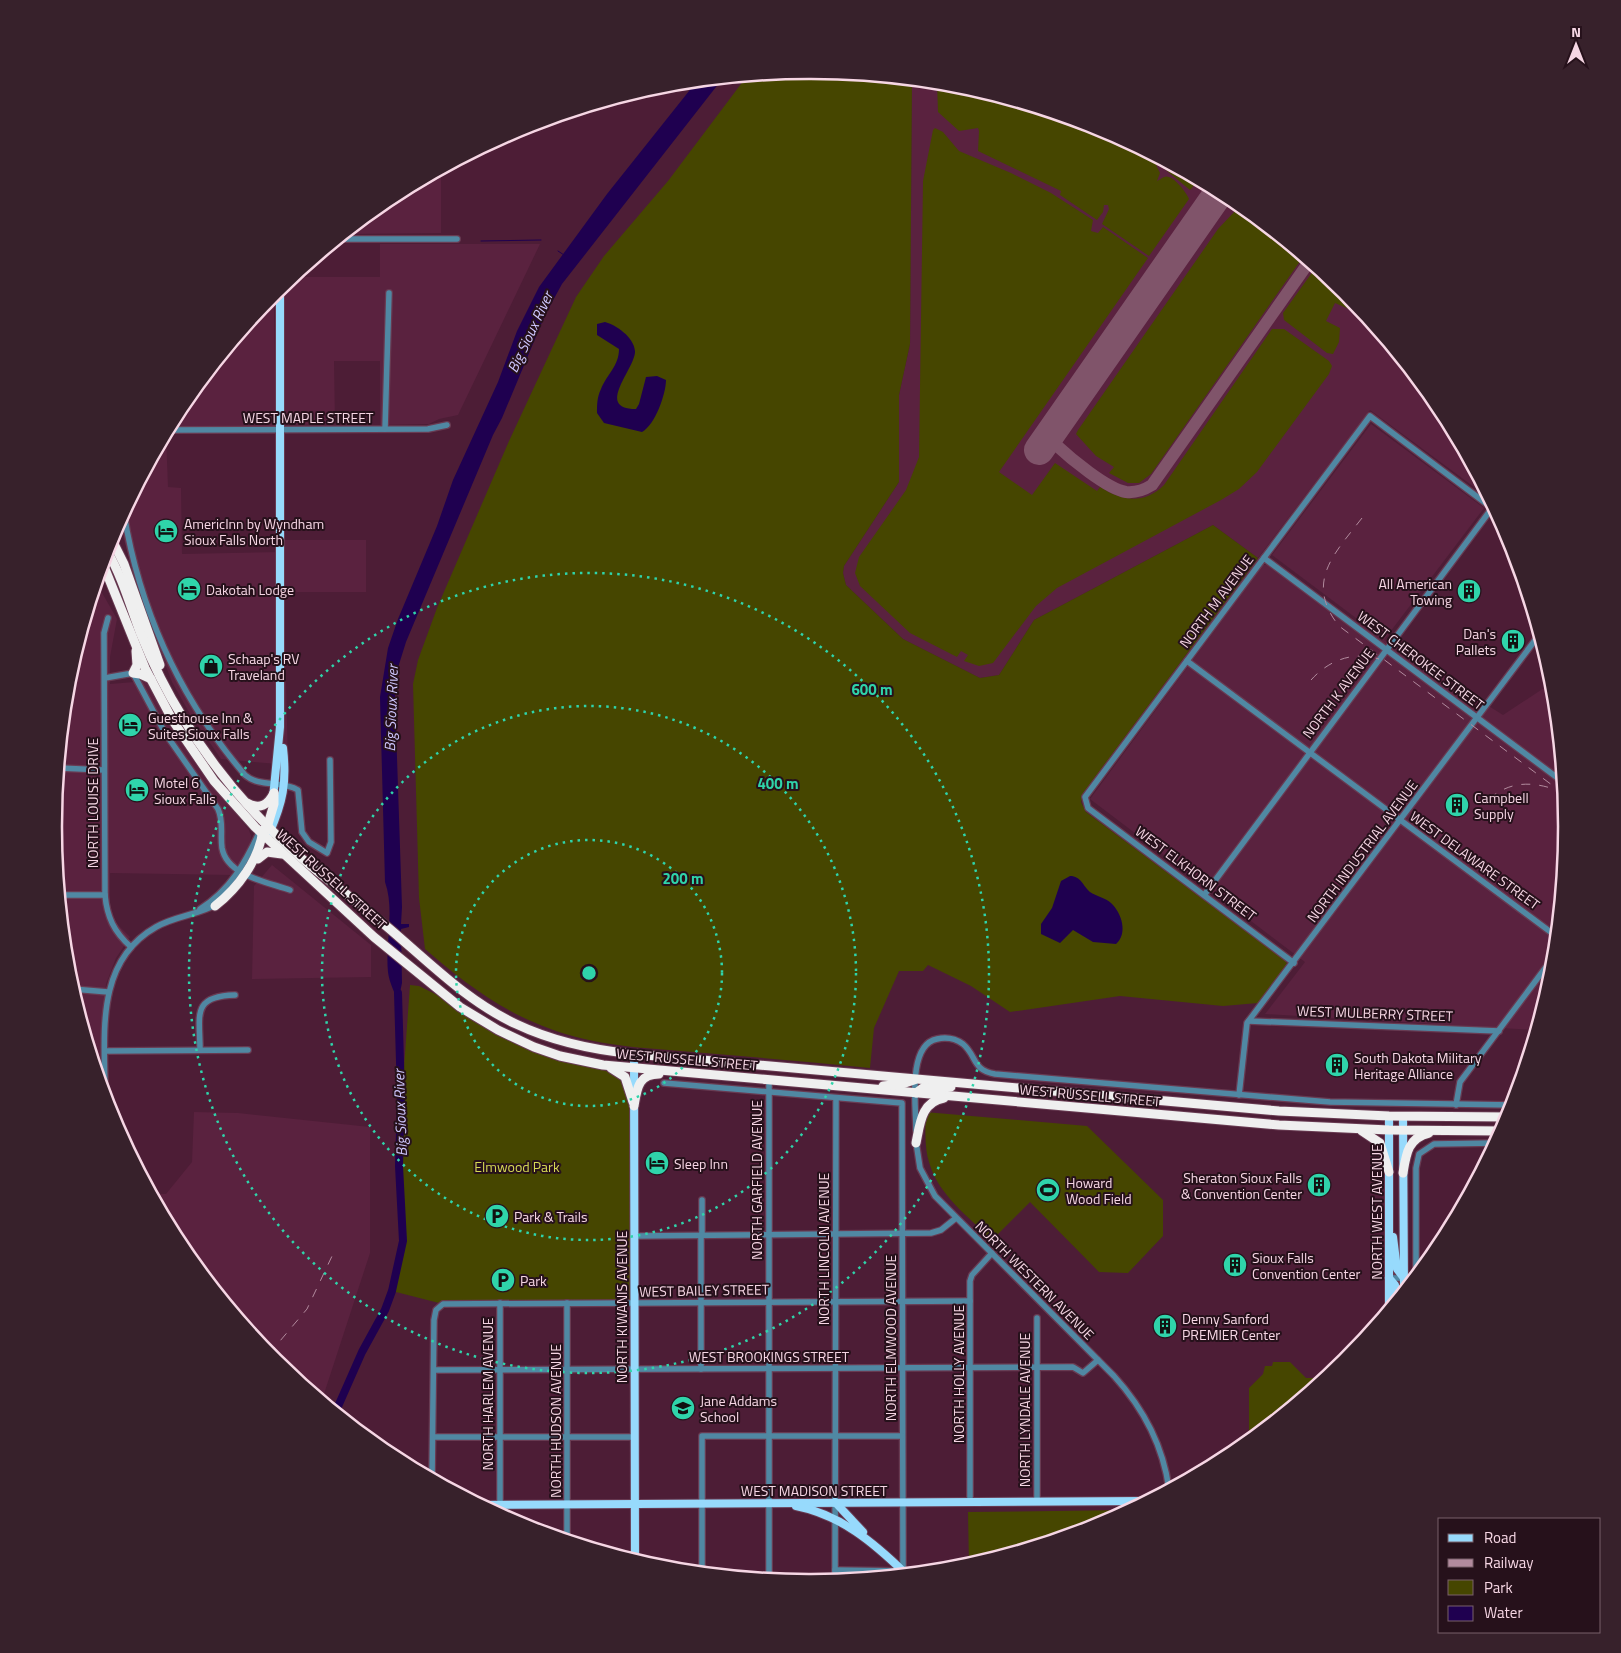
<svg xmlns="http://www.w3.org/2000/svg" width="1621" height="1653" viewBox="0 0 1621 1653" font-family="'Titillium Web',sans-serif">
  <rect width="100%" height="100%" fill="#4d1d36"/>
  <!-- built -->
  <g fill="#5a223f">
    <path d="M912,80L958,84L1100,127L1231,197L1346,292L1440,406L1489,498L1370,410L1258,558L1213,525L1034,620L999,675L980,678L903,639L846,585L843,573L844,566L899,482V395L910,344Z"/>
    <path d="M441,170V233L346,234L390,197Z"/>
    <path d="M380,244H540L458,415L439,419L429,424L380,425V361H334L335,424L285,425L284,284L293,277H380Z"/>
    <path d="M269,299H274L276,434H167L181,406Z"/>
    <path d="M1371,424L1484,508L1384,640L1503,715L1553,682L1567,827L1553,974L1536,1030L1265,1014L1305,962L1090,799L1263,565H1267L1384,639L1272,555Z"/>
    <path d="M166,435L168,487L181,488L182,554L284,552V540H366V592H284L288,765L221,759L190,714L172,682L145,612L119,523Z"/>
    <path d="M97,584L117,619L110,657V684L146,681L195,763L249,830L251,836L250,843L233,875L110,873V905L116,923L130,937L116,958L106,984L102,1061H95L68,974L54,826L68,679Z"/>
    <path d="M272,865L371,945V977L252,979L254,886Z"/>
    <path d="M194,1112L238,1113L370,1127V1253L322,1400L275,1361L181,1247L151,1190L154,1194H166L192,1162Z"/>
  </g>
  <!-- green -->
  <g fill="#464600">
    <path d="M811,70L912,80L910,344L899,395V482L844,566L843,573L846,585L903,639L980,678L999,675L1034,620L1213,525L1258,558L1084,792L1081,802L1086,812L1286,961L1287,964L1258,1003L1223,1006L1120,996L1010,1012L971,986L928,965L923,971H899L874,1028L870,1068C811,1062 752,1057 693,1052C645,1048 594,1046 548,1028C501,1011 462,981 425,949L419,898L413,684L418,660L437,608L509,441L576,297L604,256L668,181L747,76Z"/>
    <path d="M937,82L958,84L1100,127L1201,181L1199,183L1197,182L1190,190L1161,166L1156,165L1160,173L1157,181C1160,180 1161,178 1164,177C1172,173 1187,193 1189,199L1149,256L1102,224L1109,209L1108,205H1104L1103,212L1097,220L1060,195L1061,191L978,151L979,131L978,128L959,131L938,112Z"/>
    <path d="M935,128L943,132L959,151L1011,173L1051,193L1093,220L1091,231L1098,233L1103,227L1148,258L999,472L1032,495L1055,463L1097,491L1100,487C1122,501 1144,505 1164,485L1272,329H1284L1329,361L1332,366L1329,374L1257,472L1239,489L1221,500L1057,588L1036,606L993,663L979,666L964,661L968,655L961,651L957,657L910,633L860,586L855,573L859,557L906,490L919,457L923,181L933,130Z"/>
    <path d="M1237,203L1303,257L1151,474L1139,483H1128L1109,473L1114,467L1096,456L1076,434L1078,430L1218,229L1236,210L1234,208Z"/>
    <path d="M1316,267L1346,292L1357,305L1351,310L1335,303L1326,321L1340,328L1339,342L1333,354L1327,353L1284,320L1283,313Z"/>
    <path d="M410,985L419,986L560,1056L625,1077L634,1106V1303L443,1304L392,1291L403,1241L399,1166L400,1122Z"/>
    <path d="M925,1112L1087,1126L1163,1200V1236L1128,1273L1099,1272L1030,1202L992,1240C969,1217 938,1195 929,1162C924,1146 926,1129 925,1112Z"/>
    <path d="M1273,1362H1290L1306,1378H1326L1249,1441V1388L1263,1374L1265,1366H1272Z"/>
    <path d="M1130,1510L1100,1526L969,1565L968,1512Z"/>
  </g>
  <!-- water -->
  <g fill="#1f0050">
    <path d="M723,78L562,284L545,315L502,418L493,435L406,642L396,674L395,698L402,907L401,924H409V927L401,929L402,983L398,1002C395,993 389,982 388,972C385,943 395,910 385,882L380,697L388,648L398,619L437,526L453,480L498,382L517,331L539,287L607,194L697,81Z"/>
    <path d="M605,322C616,325 634,337 635,351C636,368 594,409 636,409L639,404L646,377L657,376L666,380C666,394 655,425 642,432L604,423L597,413C597,405 597,397 601,389C607,374 619,366 619,349L597,335V324Z"/>
    <path d="M1070,876C1081,876 1083,886 1090,892C1096,896 1106,898 1111,903C1122,913 1128,934 1116,944L1093,942L1073,930L1060,943L1041,934V924L1052,908L1061,881Z"/>
  </g>
  <g fill="none" stroke-linecap="round" stroke-linejoin="round">
    <!-- stream -->
    <g stroke="#1f0050" stroke-width="1">
      <path d="M481,241L541,240"/>
      <path d="M558,251L564,255"/>
    </g>
    <!-- river -->
    <path stroke="#1f0050" stroke-width="8" d="M336,1411L362,1352L385,1310L392,1291L403,1241L399,1166L401,1096L398,993"/>
    <!-- taxiway -->
    <path stroke="#80546a" stroke-width="12" d="M1053,429L1052,436L1055,444C1070,458 1107,489 1126,492C1136,493 1144,490 1152,485L1309,262"/>
    <!-- runway -->
    <path stroke="#80546a" stroke-width="30" d="M1039,450L1220,191"/>
    <!-- minor casing -->
    <g stroke="#683b52" stroke-width="8">
      <g id="minor">
        <path d="M339,239H457"/>
        <path d="M385,429L389,293"/>
        <path d="M168,430L428,429L447,425"/>
        <path d="M124,514C140,611 181,700 245,775C260,788 281,780 298,790L302,832L309,842L327,853L331,842L330,760"/>
        <path d="M1264,558L1563,782"/>
        <path d="M108,618L104,633L105,895C107,917 114,932 131,947"/>
        <path d="M1187,661L1556,936"/>
        <path d="M105,678L133,673L165,733L218,809C224,822 220,835 222,848C227,876 268,882 290,890"/>
        <path d="M59,768L104,770"/>
        <path d="M1205,894L1492,508"/>
        <path d="M60,895H105"/>
        <path d="M200,909C231,889 245,863 260,831"/>
        <path d="M1294,963L1088,808L1085,797L1370,416L1496,511"/>
        <path d="M73,989L108,992"/>
        <path d="M1249,1021L1499,1031"/>
        <path d="M200,1050C200,1016 191,996 235,995"/>
        <path d="M105,1051L248,1050"/>
        <path d="M664,1083L902,1103L903,1571"/>
        <path d="M1239,1095L1247,1023L1539,635"/>
        <path d="M105,1096C105,1036 94,962 156,927C175,916 198,915 217,904"/>
        <path d="M1456,1105L1460,1082L1555,955"/>
        <path d="M916,1130C916,1107 907,1045 937,1039C946,1037 956,1039 963,1044C977,1056 972,1070 995,1074L1330,1102L1513,1105"/>
        <path d="M916,1142L920,1168L935,1196L1114,1376C1144,1409 1163,1445 1169,1489"/>
        <path d="M702,1200V1235"/>
        <path d="M634,1236L931,1233L941,1230L956,1218"/>
        <path d="M1416,1276V1168L1419,1154L1434,1144L1495,1143"/>
        <path d="M1389,1278H1414"/>
        <path d="M500,1303V1515"/>
        <path d="M567,1303V1540"/>
        <path d="M1037,1318V1502"/>
        <path d="M701,1369V1235"/>
        <path d="M434,1370L1073,1367L1083,1373L1098,1360"/>
        <path d="M433,1437H634"/>
        <path d="M432,1478L434,1320L436,1310L443,1304L970,1301"/>
        <path d="M970,1503V1281L972,1275L992,1253"/>
        <path d="M835,1570L903,1571"/>
        <path d="M702,1572V1436H902"/>
        <path d="M769,1579V1080"/>
        <path d="M835,1581L836,1098"/>
      </g>
    </g>
    <!-- major casing -->
    <g stroke="#683b52" stroke-width="10">
      <g id="major">
        <path d="M273,798L280,727V288"/>
        <path d="M269,834C283,802 287,783 283,748"/>
        <path d="M634,1054L635,1560"/>
        <path d="M1389,1116V1309"/>
        <path d="M1403,1116L1404,1291"/>
        <path d="M1393,1237L1397,1269L1404,1278"/>
        <path d="M1389,1278L1395,1285L1397,1299"/>
        <path d="M835,1502L863,1532"/>
        <path d="M482,1505L1146,1501"/>
        <path d="M796,1506C841,1515 873,1542 906,1574"/>
      </g>
    </g>
    <!-- highway casing -->
    <g stroke="#683b52" stroke-width="11">
      <g id="highway">
        <path d="M111,538L124,564L160,665"/>
        <path d="M107,551C122,576 130,605 140,632C152,662 166,691 183,718C214,769 254,816 298,855C326,880 357,901 385,925C427,960 466,1001 516,1024C554,1042 593,1050 634,1054L1279,1111L1389,1116L1509,1117"/>
        <path d="M103,564L145,668L173,721L214,781L255,827L374,937L460,1007L498,1030L534,1047L560,1056L603,1065L1279,1125L1389,1130L1502,1131"/>
        <path d="M136,651L137,665L133,673L140,674L151,679"/>
        <path d="M247,803C260,810 268,805 274,793"/>
        <path d="M266,831L274,804V793"/>
        <path d="M258,859L267,852L282,854"/>
        <path d="M215,906C238,888 259,860 263,830"/>
        <path d="M611,1068L625,1077L633,1102"/>
        <path d="M883,1086L902,1084L914,1080"/>
        <path d="M916,1093L923,1088L951,1087"/>
        <path d="M634,1106C637,1089 638,1074 659,1074"/>
        <path d="M1362,1131L1380,1143L1389,1172"/>
        <path d="M916,1143C920,1124 921,1102 944,1098"/>
        <path d="M1403,1173C1406,1154 1408,1138 1429,1133"/>
      </g>
    </g>
    <!-- minor -->
    <use href="#minor" stroke="#5088a3" stroke-width="5.5"/>
    <!-- major -->
    <use href="#major" stroke="#97dafc" stroke-width="8"/>
    <!-- highway -->
    <use href="#highway" stroke="#efefef" stroke-width="9"/>
    <!-- rail -->
    <g stroke="#b28b9e" stroke-width="1" stroke-dasharray="9 9" stroke-linecap="butt">
      <path d="M1362,518C1335,553 1304,582 1339,626L1564,794"/>
      <path d="M1311,680C1329,660 1353,651 1379,659"/>
      <path d="M1489,799C1509,782 1529,781 1554,789"/>
      <path d="M269,1354L307,1309L333,1254"/>
    </g>
  </g>
  <!-- distance rings -->
  <g fill="none" stroke="#2fd4aa" stroke-width="2.5" stroke-dasharray="2.5 5">
    <circle cx="589" cy="973" r="133"/>
    <circle cx="589" cy="973" r="267"/>
    <circle cx="589" cy="973" r="400"/>
  </g>
  <!-- icons -->
  <defs>
    <g id="hotel-disc" transform="scale(1.25)"><circle r="9.5" fill="#2fd4aa" stroke="#26111b"/><path d="M-6-4.5h1.5V1H6V5H4.5V3h-9V5H-6ZM-4 0a1.8 1.8 0 1 1 3.6 0ZM.5 0V-2.5h3Q6-2.5 6 0Z" fill="#111"/></g>
    <g id="building-disc" transform="scale(1.25)"><circle r="9.5" fill="#2fd4aa" stroke="#26111b"/><path d="M-4-6H4V6H1V3H-1V6H-4ZM-2.5-4.3h1.7v1.8h-1.7ZM.8-4.3h1.7v1.8H.8ZM-2.5-1h1.7V.8h-1.7ZM.8-1h1.7V.8H.8Z" fill="#111"/></g>
    <g id="shop-disc" transform="scale(1.25)"><circle r="9.5" fill="#2fd4aa" stroke="#26111b"/><path d="M-5-2.5h2.3a2.7 3.5 0 0 1 5.4 0H5L5.5 6h-11ZM-1.5-2.5h3a1.5 2.3 0 0 0-3 0Z" fill="#111"/></g>
    <g id="stadium-disc" transform="scale(1.25)"><circle r="9.5" fill="#2fd4aa" stroke="#26111b"/><path d="M0-5a6.5 5 0 1 0 0 10a6.5 5 0 1 0 0-10ZM-3.5-1.8h7v3.6h-7Z" fill="#111"/></g>
    <g id="parking-disc" transform="scale(1.25)"><circle r="9.5" fill="#2fd4aa" stroke="#26111b"/><path d="M-3.5-5.5H1a3.5 3.5 0 0 1 0 7H-1V5.5H-3.5ZM-1-3.4V-.6H.8a1.4 1.4 0 0 0 0-2.8Z" fill="#111"/></g>
    <g id="school-disc" transform="scale(1.25)"><circle r="9.5" fill="#2fd4aa" stroke="#26111b"/><path d="M0-5L7-2L0 1L-7-2ZM-4 1L0 2.5L4 1V4Q0 6-4 4Z" fill="#111"/></g>
  </defs>
  <g fill-rule="evenodd">
    <use href="#hotel-disc" x="166" y="531"/>
    <use href="#hotel-disc" x="189" y="589"/>
    <use href="#building-disc" x="1469" y="591"/>
    <use href="#building-disc" x="1513" y="641"/>
    <use href="#shop-disc" x="211" y="666"/>
    <use href="#hotel-disc" x="130" y="725"/>
    <use href="#hotel-disc" x="137" y="790"/>
    <use href="#building-disc" x="1457" y="805"/>
    <use href="#building-disc" x="1337" y="1065"/>
    <use href="#hotel-disc" x="657" y="1163"/>
    <use href="#building-disc" x="1319" y="1185"/>
    <use href="#stadium-disc" x="1048" y="1190"/>
    <use href="#parking-disc" x="497" y="1216"/>
    <use href="#building-disc" x="1235" y="1265"/>
    <use href="#parking-disc" x="503" y="1280"/>
    <use href="#building-disc" x="1165" y="1326"/>
    <use href="#school-disc" x="683" y="1408"/>
  </g>
  <g text-anchor="middle" dominant-baseline="central" stroke-width="4" stroke-linejoin="round" paint-order="stroke">
    <!-- street labels -->
    <g font-size="14" fill="#f6d6e4" stroke="#26111b">
      <text x="308" y="417">WEST MAPLE STREET</text>
      <text transform="translate(1216 601) rotate(-53)">NORTH M AVENUE</text>
      <text transform="translate(1421 660) rotate(37)">WEST CHEROKEE STREET</text>
      <text transform="translate(1338 693) rotate(-53)">NORTH K AVENUE</text>
      <text transform="translate(92 803) rotate(-90)">NORTH LOUISE DRIVE</text>
      <text transform="translate(1362 851) rotate(-53)">NORTH INDUSTRIAL AVENUE</text>
      <text transform="translate(1475 860) rotate(36)">WEST DELAWARE STREET</text>
      <text transform="translate(1196 873) rotate(37)">WEST ELKHORN STREET</text>
      <text transform="translate(332 879) rotate(42)">WEST RUSSELL STREET</text>
      <text transform="translate(1375 1013) rotate(2)">WEST MULBERRY STREET</text>
      <text transform="translate(687 1059) rotate(5)">WEST RUSSELL STREET</text>
      <text transform="translate(1090 1095) rotate(5)">WEST RUSSELL STREET</text>
      <text transform="translate(756 1180) rotate(-90)">NORTH GARFIELD AVENUE</text>
      <text transform="translate(1376 1212) rotate(-90)">NORTH WEST AVENUE</text>
      <text transform="translate(823 1249) rotate(-90)">NORTH LINCOLN AVENUE</text>
      <text transform="translate(1035 1280) rotate(45)">NORTH WESTERN AVENUE</text>
      <text transform="translate(704 1290) rotate(-1)">WEST BAILEY STREET</text>
      <text transform="translate(621 1307) rotate(-90)">NORTH KIWANIS AVENUE</text>
      <text transform="translate(890 1338) rotate(-90)">NORTH ELMWOOD AVENUE</text>
      <text x="769" y="1356">WEST BROOKINGS STREET</text>
      <text transform="translate(958 1374) rotate(-90)">NORTH HOLLY AVENUE</text>
      <text transform="translate(487 1394) rotate(-90)">NORTH HARLEM AVENUE</text>
      <text transform="translate(1024 1410) rotate(-90)">NORTH LYNDALE AVENUE</text>
      <text transform="translate(555 1421) rotate(-90)">NORTH HUDSON AVENUE</text>
      <text x="814" y="1490">WEST MADISON STREET</text>
    </g>
    <!-- poi labels -->
    <g font-size="14" fill="#f6d6e4" stroke="#26111b" text-anchor="start">
      <text x="184" y="523">AmericInn by Wyndham<tspan x="184" dy="16">Sioux Falls North</tspan></text>
      <text x="1452" y="583" text-anchor="end">All American<tspan x="1452" dy="16">Towing</tspan></text>
      <text x="206" y="589">Dakotah Lodge</text>
      <text x="1496" y="633" text-anchor="end">Dan's<tspan x="1496" dy="16">Pallets</tspan></text>
      <text x="228" y="658">Schaap's RV<tspan x="228" dy="16">Traveland</tspan></text>
      <text x="148" y="717">Guesthouse Inn &amp;<tspan x="148" dy="16">Suites Sioux Falls</tspan></text>
      <text x="154" y="782">Motel 6<tspan x="154" dy="16">Sioux Falls</tspan></text>
      <text x="1474" y="797">Campbell<tspan x="1474" dy="16">Supply</tspan></text>
      <text x="1354" y="1057">South Dakota Military<tspan x="1354" dy="16">Heritage Alliance</tspan></text>
      <text x="674" y="1163">Sleep Inn</text>
      <text x="1302" y="1177" text-anchor="end">Sheraton Sioux Falls<tspan x="1302" dy="16">&amp; Convention Center</tspan></text>
      <text x="1066" y="1182">Howard<tspan x="1066" dy="16">Wood Field</tspan></text>
      <text x="514" y="1216">Park &amp; Trails</text>
      <text x="1252" y="1257">Sioux Falls<tspan x="1252" dy="16">Convention Center</tspan></text>
      <text x="520" y="1280">Park</text>
      <text x="1182" y="1318">Denny Sanford<tspan x="1182" dy="16">PREMIER Center</tspan></text>
      <text x="700" y="1400">Jane Addams<tspan x="700" dy="16">School</tspan></text>
    </g>
    <!-- park labels -->
    <g font-size="14" fill="#d7da55" stroke="#26111b">
      <text x="517" y="1166">Elmwood Park</text>
    </g>
    <!-- water labels -->
    <g font-size="15" font-style="italic" fill="#cec7fe" stroke="#26111b">
      <text transform="translate(530 332) rotate(-65)">Big Sioux River</text>
      <text transform="translate(391 708) rotate(-88)">Big Sioux River</text>
      <text transform="translate(400 1113) rotate(-92)">Big Sioux River</text>
    </g>
  </g>
  <!-- crop -->
  <path d="M0 0H1621V1653H0ZM809 79H811A747 747 0 0 1 1558 826V827A747 747 0 0 1 811 1574H809A747 747 0 0 1 62 827V826A747 747 0 0 1 809 79Z" fill="#37212b" fill-rule="evenodd"/>
  <path fill="none" stroke="#f6d6e4" stroke-width="2.5" d="M809 79H811A747 747 0 0 1 1558 826V827A747 747 0 0 1 811 1574H809A747 747 0 0 1 62 827V826A747 747 0 0 1 809 79Z"/>
  <circle cx="589" cy="973" r="8" fill="#2fd4aa" stroke="#26111b" stroke-width="2.5"/>
  <g font-size="15" text-anchor="middle" font-weight="bold" fill="#2fd4aa" stroke="#26111b" stroke-width="4" stroke-linejoin="round" paint-order="stroke">
    <text x="872" y="695">600 m</text>
    <text x="778" y="789">400 m</text>
    <text x="683" y="884">200 m</text>
  </g>
  <!-- legend -->
  <rect x="1438" y="1518" width="162" height="115" fill="#26111b" stroke="#79606b"/>
  <rect x="1448" y="1534" width="25" height="8" fill="#97dafc" stroke="#79606b"/>
  <text x="1484" y="1543" font-size="15" fill="#f6d6e4">Road</text>
  <rect x="1448" y="1559" width="25" height="8" fill="#b28b9e" stroke="#79606b"/>
  <text x="1484" y="1568" font-size="15" fill="#f6d6e4">Railway</text>
  <rect x="1448" y="1580" width="25" height="15" fill="#464600" stroke="#79606b"/>
  <text x="1484" y="1593" font-size="15" fill="#f6d6e4">Park</text>
  <rect x="1448" y="1606" width="25" height="15" fill="#1f0050" stroke="#79606b"/>
  <text x="1484" y="1618" font-size="15" fill="#f6d6e4">Water</text>
  <!-- north arrow -->
  <g transform="translate(1576 45)" stroke="#26111b" stroke-width="4" paint-order="stroke">
  <path d="M0-4L9 19L0 12L-9 19Z" fill="#f6d6e4"/>
  <text y="-8" font-size="14" font-weight="bold" text-anchor="middle" fill="#f6d6e4">N</text>
  </g>
</svg>
